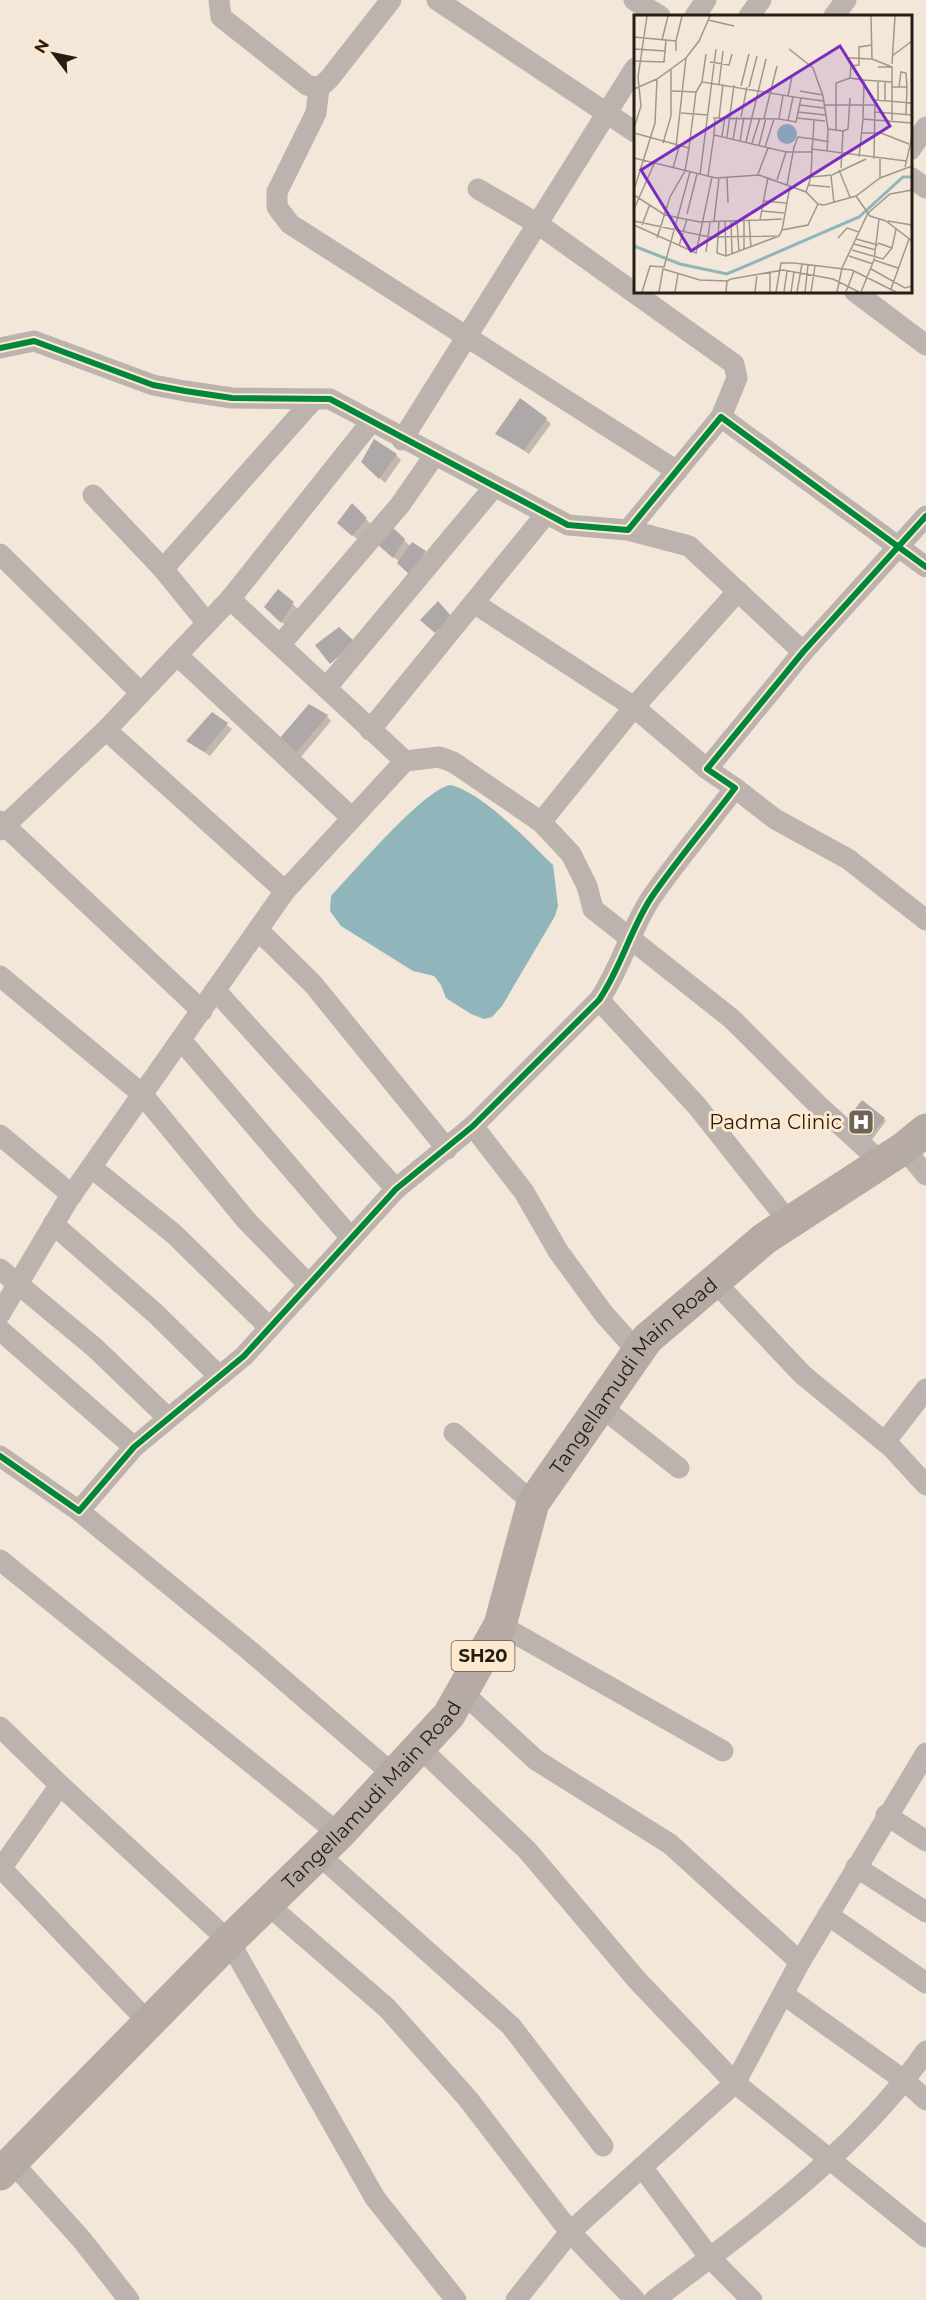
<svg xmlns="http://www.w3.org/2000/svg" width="926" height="2300" viewBox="0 0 926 2300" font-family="Montserrat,sans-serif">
  <rect width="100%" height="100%" fill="#f3e7d9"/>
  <path fill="#90b5ba" d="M450,785C482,792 528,841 553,865L558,906L555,916L502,1006L492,1017L484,1019L471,1014L446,998L441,985L434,976L413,971L341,926L330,911L331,896C354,872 422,791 450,785Z"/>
  <g fill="#0003">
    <polygon points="546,419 551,424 529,454 497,433"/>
    <polygon points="396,455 401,460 385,483 363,462"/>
    <polygon points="352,506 371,524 358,540 339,522"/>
    <polygon points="404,540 411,547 430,557 400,562 385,550"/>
    <polygon points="278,591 298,609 287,627 266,607"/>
    <polygon points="212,714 232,729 210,756 188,741"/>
    <polygon points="327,716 331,721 301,757 286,744"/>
    <polygon points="884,1119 886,1121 871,1141 849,1124"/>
  </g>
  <g fill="#aea9a8">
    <polygon points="520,398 547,418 524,450 495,434"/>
    <polygon points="374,439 397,454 379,479 361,462"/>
    <polygon points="352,503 367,518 352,536 337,523"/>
    <polygon points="392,527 405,539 393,558 378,545"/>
    <polygon points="412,542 426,551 410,575 397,563"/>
    <polygon points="278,589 294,602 281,623 264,607"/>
    <polygon points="438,601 452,617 435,633 420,620"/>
    <polygon points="339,627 355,642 330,664 315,645"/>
    <polygon points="309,704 328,715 295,754 279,739"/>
    <polygon points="212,712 228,723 204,752 186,741"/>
    <polygon points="862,1100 885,1118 868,1140 845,1122"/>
  </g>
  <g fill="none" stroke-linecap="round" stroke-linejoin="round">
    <g stroke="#bcb3ae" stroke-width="21">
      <polyline points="219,0 221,17 307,85 319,88 329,79 391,0"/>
      <polyline points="437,0 635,132"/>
      <polyline points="634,0 660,16"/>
      <polyline points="695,16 706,0"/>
      <polyline points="749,16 761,0"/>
      <polyline points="834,16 846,0"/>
      <polyline points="319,88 316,113 277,192 277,207 290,224 677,471"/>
      <polyline points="910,150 926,127"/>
      <polyline points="910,177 926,188"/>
      <polyline points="478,189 538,224 734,364 737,378 721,417"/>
      <polyline points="854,291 926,345"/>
      <polyline points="0,348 34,341 153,385 185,391 232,398 330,399 568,525 628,530 721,417 926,567"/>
      <polyline points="402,440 635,68"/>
      <polyline points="93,495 163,569 207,623"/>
      <polyline points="628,530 689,546 803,652"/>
      <polyline points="0,554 141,693"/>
      <polyline points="163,569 314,399"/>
      <polyline points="230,599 371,422"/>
      <polyline points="474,603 634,707 541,822 571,854 587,886 593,909 732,1019 818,1105 881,1162"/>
      <polyline points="280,645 400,505 434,456"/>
      <polyline points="177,655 352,818"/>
      <polyline points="326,688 494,487"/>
      <polyline points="370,730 546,514"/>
      <polyline points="405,761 439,757 453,762 541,822"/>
      <polyline points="707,769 634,707 738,591"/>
      <polyline points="735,788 775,819 848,859 926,920"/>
      <polyline points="0,821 202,1011"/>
      <polyline points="0,830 106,730 230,599 405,761 285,891"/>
      <polyline points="258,930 313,984 447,1149"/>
      <polyline points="0,976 142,1094 246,1220 308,1284"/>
      <polyline points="216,991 396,1189"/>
      <polyline points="599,1000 697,1106 789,1222"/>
      <polyline points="181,1040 351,1238"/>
      <polyline points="473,1126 524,1192 558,1251 604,1314 638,1352"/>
      <polyline points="0,1135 72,1195"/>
      <polyline points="904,1148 926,1175"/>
      <polyline points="91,1167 174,1234 269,1327"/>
      <polyline points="53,1224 156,1314 219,1376"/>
      <polyline points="0,1269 94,1347 168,1418"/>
      <polyline points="714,1281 803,1375 892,1448 926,1485"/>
      <polyline points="0,1314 68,1200 285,891 106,730"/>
      <polyline points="0,1330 134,1447"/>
      <polyline points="600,1406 679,1468"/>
      <polyline points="454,1433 533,1503"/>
      <polyline points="885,1442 926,1389"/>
      <path d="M0,1456L79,1511L134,1447L244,1356L396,1189L473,1126L599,1000C621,968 630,930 651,898C677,860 708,824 735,788L707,769L803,652L926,516"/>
      <polyline points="79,1511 250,1651 395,1776"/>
      <polyline points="0,1560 339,1834"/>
      <polyline points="500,1625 723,1751"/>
      <polyline points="462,1692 536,1760 670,1844 800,1962"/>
      <polyline points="0,1727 60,1785"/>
      <polyline points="419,1747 527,1850 637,1980 735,2083 926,2237"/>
      <polyline points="886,1815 926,1841"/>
      <polyline points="318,1854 511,2026 603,2146"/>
      <polyline points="856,1867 926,1912"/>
      <polyline points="2,1869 149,2023"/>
      <polyline points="0,1870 60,1785 229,1941 375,2198 456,2300"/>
      <polyline points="267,1904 387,2008 468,2099 570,2232 635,2300"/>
      <polyline points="828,1915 926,1983"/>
      <polyline points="783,1994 905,2081 926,2100"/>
      <polyline points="12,2162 82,2240 129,2300"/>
      <polyline points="642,2167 710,2258 752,2300"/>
      <polyline points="516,2300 570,2232 735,2083 800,1962 926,1753"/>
      <path d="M654,2300C751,2226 856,2152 926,2051"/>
    </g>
    <path stroke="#b6aba4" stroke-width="33" id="s1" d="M0,2174L229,1941L339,1834L449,1715L500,1625L533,1503L647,1339L764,1239L904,1148L926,1130"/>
    <defs>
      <g id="cycleway">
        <polyline points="0,348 34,341 153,385 185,391 232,398 330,399 568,525 628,530 721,417 926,567"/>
        <path d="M0,1456L79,1511L134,1447L244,1356L396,1189L473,1126L599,1000C621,968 630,930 651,898C677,860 708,824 735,788L707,769L803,652L926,516"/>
      </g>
    </defs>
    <use href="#cycleway" stroke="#fee8ce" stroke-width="10"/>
    <use href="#cycleway" stroke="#00873e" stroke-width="6"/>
  </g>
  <defs>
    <symbol id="hospital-square" viewBox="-11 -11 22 22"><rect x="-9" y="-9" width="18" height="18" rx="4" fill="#6e6459" stroke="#fee8ce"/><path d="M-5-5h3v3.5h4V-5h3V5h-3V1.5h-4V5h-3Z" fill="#fff"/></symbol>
  </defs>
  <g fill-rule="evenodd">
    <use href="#hospital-square" x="846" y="1107" width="30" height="30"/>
  </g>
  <g text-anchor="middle" stroke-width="6" stroke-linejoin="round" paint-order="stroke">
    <rect fill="#fee8ce" stroke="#675b4c" stroke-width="1.5" x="451.5" y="1641" width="63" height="30" rx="4.5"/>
    <g font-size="18" font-weight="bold" fill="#261e14">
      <text x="483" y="1662">SH20</text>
    </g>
    <g font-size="20" fill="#261e14" stroke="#fee8ce" text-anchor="end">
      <text x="842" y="1129">Padma Clinic</text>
    </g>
    <g font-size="20" fill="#261e14" stroke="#fee8ce">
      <text dy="7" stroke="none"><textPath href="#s1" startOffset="1035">Tangellamudi Main Road</textPath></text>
      <text dy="7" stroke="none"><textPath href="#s1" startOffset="531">Tangellamudi Main Road</textPath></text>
    </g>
  </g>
  <g transform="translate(634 15)">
    <rect width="278" height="278" fill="#f3e7d9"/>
    <path d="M143 119a10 10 0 1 1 20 0a10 10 0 1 1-20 0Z" fill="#90b5ba"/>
    <path fill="none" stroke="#90b5ba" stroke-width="3" d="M0,231L46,249L93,259L225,202L269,162H278"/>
    <path fill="none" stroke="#a1978a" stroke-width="1.5" d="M237,1L238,44L258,52M74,5L100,11M0,22L42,26V36M28,25L34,1M42,26L48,1M0,34L32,36M155,34L179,53L189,81L194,114L209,116L207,153M72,39L68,67L167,83L162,107L145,104M258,41L278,26M215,43L238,44M0,46L30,47L32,25M76,47L95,50L98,39M258,49L261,1M244,52H258V105M230,65L216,63L217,51L225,50V32L238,30M258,67L230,65L229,104L278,108M85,69L89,36M107,71L115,39M115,72L123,41M258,72H273L272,99M265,72L267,57L272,58L273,72M0,74L23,64L52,43L65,26L76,1M38,76L62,77L68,67M166,76L189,80M154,81L158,61M167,83L190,86M244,85V66M251,85V66M166,90L190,93M190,90H240M164,97L191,100M241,97L278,100M47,98L74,100M107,102L113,72M79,103L145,104L149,80M81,103L80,120L152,137H178V134L272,146M85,103L89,69M130,103L143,51M163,103L191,106M154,106L159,82M0,113L7,91L4,62L13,1M202,115V68L216,63M209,116L214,114L216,83M0,118L55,133L51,156L36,182L23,223M227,118H247L275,129M88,121L91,102M93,122L100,70M99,124L103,102M106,126L110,102M112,127L132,44M29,128L37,101V55M118,128L126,103M125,130L132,103M42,132L52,43M131,132L140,104M55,133L62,77M178,134L179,124L195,127M193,136L194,114M225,142L229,104M0,143L82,163L125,160L172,177L184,189L190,190L222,181L246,163L278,151M240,144L241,85L278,88M246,144V163M271,152L278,122M39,153L45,132M205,155L216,182M124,159L134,133M66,160L82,34M74,161L80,120M197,161L200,188M93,162L94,188M134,162L126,205L148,204M177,162L178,137M143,165L152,137M153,170L160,132L164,122L179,124L180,105M174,170L196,172M0,175L21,108L23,64M172,177L177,162L198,160L232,144M0,180L31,200L66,207L126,205M222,181L236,201L252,206L278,226M129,186L152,188M0,194L20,149M127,196L150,198M53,199L63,159M115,205L117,233M0,206L75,222L145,221L148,215L174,210L184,189M80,206L85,163M85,206L83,238L92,241M91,206L92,241L145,221M97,206L98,239M103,206L105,237M110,206V235M254,206L278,210M0,210L62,238L78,162M8,210L16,189M148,215L156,171M204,223L213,213L225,217M222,224L244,230M244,228L258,233L262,214M220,229L242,235M45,231L53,204M218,235L249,244L258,233M72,237L76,207M215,241L239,249M240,245L264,253M237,254L271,273L278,271M257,274L275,224M8,277L16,251L30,252L56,157M25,277L29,254L66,265L93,266M41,277L44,259M92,277L93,266L97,264L149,255L199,264L225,277M121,277L123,259M136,277V257M142,277L147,248H160L218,255L262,277M150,277L153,256M157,277L160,257M163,277L168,249M171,277L174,250M177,277L181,251M203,277L208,253L234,198L256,179L278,175M212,277L220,256M227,277L240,245L245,204"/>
    <path fill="#7b2cbf" fill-opacity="0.15" stroke="#7b2cbf" stroke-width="3" d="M206,31L256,111L57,236L7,155Z"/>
    <rect width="278" height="278" fill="none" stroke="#261e14" stroke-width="3"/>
  </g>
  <g transform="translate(54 54) rotate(302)" stroke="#fee8ce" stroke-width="4.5" paint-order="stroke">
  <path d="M0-4.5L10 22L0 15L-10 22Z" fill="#261e14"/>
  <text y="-9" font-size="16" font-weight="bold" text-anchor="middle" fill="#261e14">N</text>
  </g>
</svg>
